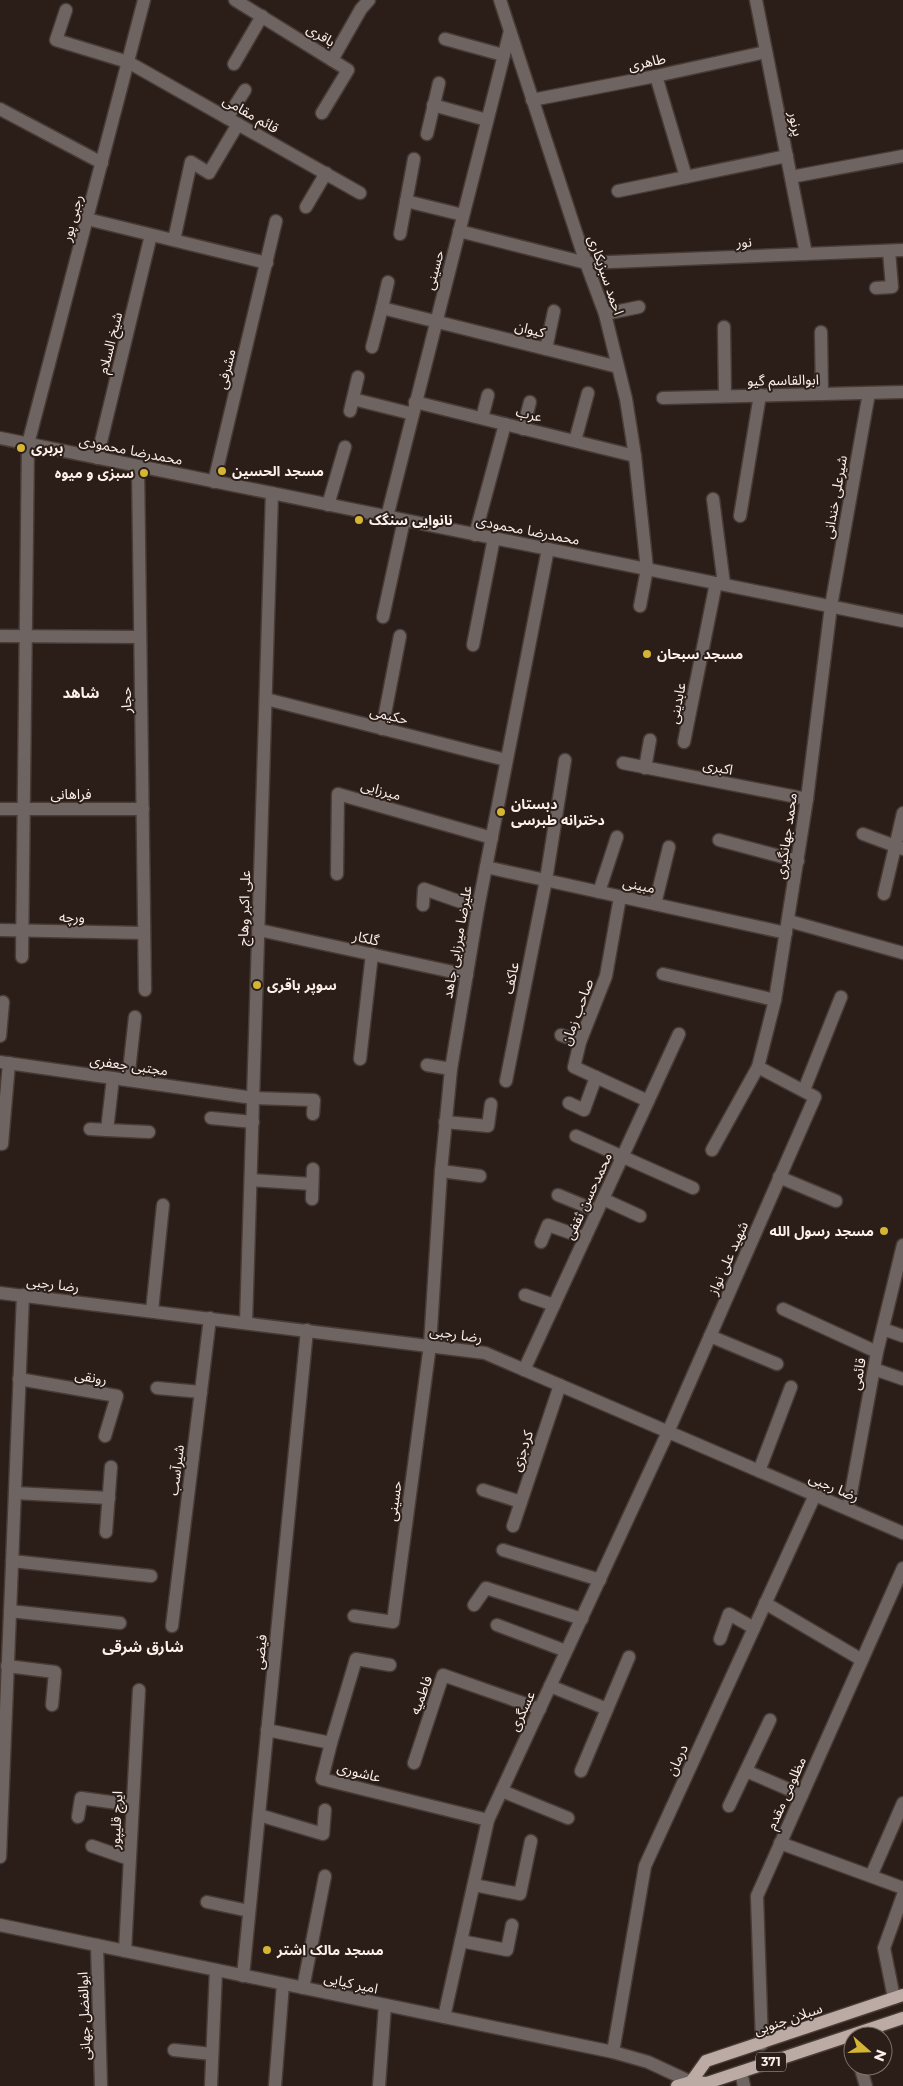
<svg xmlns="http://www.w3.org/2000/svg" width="903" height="2086" viewBox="0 0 903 2086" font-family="Montserrat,'Noto Sans Arabic',sans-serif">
  <rect width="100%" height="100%" fill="#2b1d17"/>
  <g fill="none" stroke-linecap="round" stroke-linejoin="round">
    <defs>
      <g id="street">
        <polyline points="235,0 348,70 322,113"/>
        <polyline points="500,0 586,263 605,314 626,399 635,456 647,569 640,606"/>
        <polyline points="756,0 806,254"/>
        <polyline points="66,10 56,40 128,62 360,193"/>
        <polyline points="445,39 503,55"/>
        <polyline points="332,60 361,9 369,0"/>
        <polyline points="234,64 262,16"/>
        <polyline points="656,76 686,177"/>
        <polyline points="532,100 656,76 766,52"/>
        <polyline points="433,105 487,120"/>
        <polyline points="0,109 102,163"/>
        <polyline points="227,118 245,90"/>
        <polyline points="427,134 439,83"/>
        <polyline points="791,177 903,156"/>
        <polyline points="618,191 787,156"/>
        <polyline points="406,201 463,215"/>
        <polyline points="306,207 326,173"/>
        <polyline points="87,219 267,263"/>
        <polyline points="459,231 586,263 903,250"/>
        <polyline points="400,234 414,159"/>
        <polyline points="174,240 191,162 209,173 238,124"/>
        <polyline points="388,282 382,308 618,367"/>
        <polyline points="876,288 892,287 889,251"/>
        <polyline points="605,314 639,307"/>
        <polyline points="724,327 725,396"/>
        <polyline points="821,332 822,394"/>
        <polyline points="372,347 382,308"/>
        <polyline points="546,349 554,311"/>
        <polyline points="663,398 903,392"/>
        <polyline points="353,399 413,414"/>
        <polyline points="415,402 635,456"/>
        <polyline points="350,411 358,377"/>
        <polyline points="482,418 488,395"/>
        <polyline points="523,429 530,402"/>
        <polyline points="0,438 903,621"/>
        <polyline points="575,441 588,393"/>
        <polyline points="97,458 151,235"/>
        <polyline points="138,466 145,990"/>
        <polyline points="214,482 276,221"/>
        <polyline points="713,499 724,584"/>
        <polyline points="328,505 345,447"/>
        <polyline points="740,516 760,395"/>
        <polyline points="387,517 510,31"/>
        <polyline points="475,535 505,424"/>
        <polyline points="383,617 404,520"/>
        <polyline points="0,636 140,637"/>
        <polyline points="473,645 494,538"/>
        <polyline points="266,699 506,760"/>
        <polyline points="382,729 400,636"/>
        <polyline points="684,742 716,583"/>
        <polyline points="623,763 807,799"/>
        <polyline points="645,768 650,740"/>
        <polyline points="0,809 143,809"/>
        <polyline points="863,834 903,849"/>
        <polyline points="719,840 798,861"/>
        <polyline points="486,867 786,933"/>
        <polyline points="337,874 338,794 492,838"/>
        <polyline points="599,892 617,837"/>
        <polyline points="884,894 903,813"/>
        <polyline points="620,897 606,976 580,1042 574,1067 648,1101"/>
        <polyline points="655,904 669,847"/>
        <polyline points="423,905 424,889 478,908"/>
        <polyline points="789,921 903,953"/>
        <polyline points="0,930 144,933"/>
        <polyline points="259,930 467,975"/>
        <polyline points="22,957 28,444 144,0"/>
        <polyline points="663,974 775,1000"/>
        <polyline points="561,1035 580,1042"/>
        <polyline points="0,1036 3,1002"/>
        <polyline points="360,1059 372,954"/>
        <polyline points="0,1062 253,1098 314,1100 313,1114"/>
        <polyline points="427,1065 451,1069"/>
        <polyline points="113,1078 107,1130 149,1132"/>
        <polyline points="128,1080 135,1017"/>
        <polyline points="506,1081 546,880 565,760"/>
        <polyline points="804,1090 841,997"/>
        <polyline points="569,1103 584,1110 596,1077"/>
        <polyline points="211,1118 253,1122"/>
        <polyline points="445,1122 488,1126 491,1104"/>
        <polyline points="90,1129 107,1130"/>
        <polyline points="576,1136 693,1188"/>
        <polyline points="2,1144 9,1063"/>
        <polyline points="712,1150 758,1067 775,1000 807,799 831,606 869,393"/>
        <polyline points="441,1171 480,1176"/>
        <polyline points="779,1177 836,1201"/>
        <polyline points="251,1180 312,1184"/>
        <polyline points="558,1195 597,1211"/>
        <polyline points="312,1199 313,1169"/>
        <polyline points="603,1199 640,1216"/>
        <polyline points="541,1242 548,1225 585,1238"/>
        <polyline points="0,1293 485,1353 903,1533"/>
        <polyline points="525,1295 554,1305"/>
        <polyline points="783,1309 877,1352"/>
        <polyline points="152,1311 163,1205"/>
        <polyline points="246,1323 272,493"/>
        <polyline points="883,1329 903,1336"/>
        <polyline points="710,1336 777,1364"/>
        <polyline points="874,1369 903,1379"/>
        <polyline points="524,1370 679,1034"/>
        <polyline points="19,1379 117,1396 105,1436"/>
        <polyline points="157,1388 201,1392"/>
        <polyline points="759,1471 791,1387"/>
        <polyline points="483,1490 521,1502"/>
        <polyline points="15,1493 109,1498"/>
        <polyline points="848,1509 877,1352 903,1245"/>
        <polyline points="513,1526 560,1385"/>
        <polyline points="106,1532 111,1467"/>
        <polyline points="503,1550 600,1580"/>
        <polyline points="12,1561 151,1576"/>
        <polyline points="765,1603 862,1660"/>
        <polyline points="474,1605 486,1588 582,1619"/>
        <polyline points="10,1611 120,1623"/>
        <polyline points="354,1616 393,1622 430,1345 441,1171 451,1069 478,908 548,549"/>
        <polyline points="497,1625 566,1651"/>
        <polyline points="172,1626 210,1318"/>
        <polyline points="720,1639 729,1614 754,1628"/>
        <polyline points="7,1666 55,1672 52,1705"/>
        <polyline points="550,1686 607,1709"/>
        <polyline points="267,1730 331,1743 322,1779 488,1820"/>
        <polyline points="331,1743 356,1659 390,1665"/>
        <polyline points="414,1763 443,1675 540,1709"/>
        <polyline points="581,1771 629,1657"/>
        <polyline points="746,1771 802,1795"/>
        <polyline points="502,1791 568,1818"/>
        <polyline points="729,1806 770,1720"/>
        <polyline points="259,1815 323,1834 325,1810"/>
        <polyline points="78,1817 81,1798 132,1805"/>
        <polyline points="780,1843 903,1888"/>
        <polyline points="92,1846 129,1859"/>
        <polyline points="0,1857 23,1295"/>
        <polyline points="871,1876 903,1803"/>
        <polyline points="474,1885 520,1894 531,1841"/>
        <polyline points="207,1902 249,1911"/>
        <polyline points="0,1925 613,2052 648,2062 691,2082"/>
        <polyline points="461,1941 507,1950 512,1925"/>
        <polyline points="97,1945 101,2086"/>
        <polyline points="125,1951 139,1690"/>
        <polyline points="243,1976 307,1330"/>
        <polyline points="303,1988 325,1876"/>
        <polyline points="894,1998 884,1948 903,1895"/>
        <polyline points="444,2017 488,1820 668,1432 815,1097 758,1067"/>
        <polyline points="762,2044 757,1896 903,1568"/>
        <polyline points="174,2050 212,2054"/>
        <polyline points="613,2052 645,1866 815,1495"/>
        <polyline points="860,2066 866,2086"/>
        <polyline points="741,2072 744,2086"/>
        <polyline points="211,2086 216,1970"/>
        <polyline points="275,2086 283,1984"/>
        <polyline points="379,2086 385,2005"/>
      </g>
      <g id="primary">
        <polyline points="691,2082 706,2061 903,1995"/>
        <polyline points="677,2086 691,2082 707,2083 903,2018"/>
      </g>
    </defs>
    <use href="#street" stroke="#483b35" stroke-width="15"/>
    <use href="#primary" stroke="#483b35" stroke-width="15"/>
    <use href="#street" stroke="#6e6563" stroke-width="12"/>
    <use href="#primary" stroke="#bcaba5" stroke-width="12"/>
  </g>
  <g fill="#d5b534" stroke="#2b1d17" stroke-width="2">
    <circle cx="21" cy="448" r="5"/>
    <circle cx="222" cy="471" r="5"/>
    <circle cx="144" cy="473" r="5"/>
    <circle cx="359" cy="520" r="5"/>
    <circle cx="647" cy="654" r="5"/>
    <circle cx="501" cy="812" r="5"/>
    <circle cx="257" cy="985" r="5"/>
    <circle cx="884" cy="1231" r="5"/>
    <circle cx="267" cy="1950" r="5"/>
  </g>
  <g text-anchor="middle" stroke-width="4" stroke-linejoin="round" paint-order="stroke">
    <rect fill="#2b1d17" stroke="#bdb1ac" stroke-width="1" x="756" y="2052.5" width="30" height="19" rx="4"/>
    <g font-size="12" font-weight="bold" fill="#fbf0ec">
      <text x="771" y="2066">371</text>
    </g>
    <g font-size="14" fill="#fbf0ec" stroke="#2b1d17">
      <text transform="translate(321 35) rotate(32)" y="5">باقری</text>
      <text transform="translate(647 62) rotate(-12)" y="5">طاهری</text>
      <text transform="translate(251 114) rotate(30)" y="5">قائم مقامی</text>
      <text transform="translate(796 124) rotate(79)" y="5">پرنور</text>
      <text transform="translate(72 218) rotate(-75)" y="5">رجبی پور</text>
      <text transform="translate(744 242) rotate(-2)" y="5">نور</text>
      <text transform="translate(434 270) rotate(-75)" y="5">حسینی</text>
      <text transform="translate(606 275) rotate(71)" y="5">احمد سبزیکاری</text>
      <text transform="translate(530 329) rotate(14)" y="5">کیوان</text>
      <text transform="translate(110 343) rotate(-76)" y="5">شیخ السلام</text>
      <text transform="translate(226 369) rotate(-76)" y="5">مشرفی</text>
      <text transform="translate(783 380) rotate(-1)" y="5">ابوالقاسم گیو</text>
      <text transform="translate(529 414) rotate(14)" y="5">عرب</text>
      <text transform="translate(131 450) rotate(11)" y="5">محمدرضا محمودی</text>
      <text transform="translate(835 497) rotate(-80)" y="5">شیرعلی خندانی</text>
      <text transform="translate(528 530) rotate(11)" y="5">محمدرضا محمودی</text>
      <text transform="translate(126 700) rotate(-91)" y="5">حجار</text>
      <text transform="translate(677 703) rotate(-79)" y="5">عابدینی</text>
      <text transform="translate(389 715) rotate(14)" y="5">حکیمی</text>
      <text transform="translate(718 767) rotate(11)" y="5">اکبری</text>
      <text transform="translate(381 790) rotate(16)" y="5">میرزایی</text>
      <text x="71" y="799">فراهانی</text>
      <text transform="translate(786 836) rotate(-82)" y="5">محمد جهانگیری</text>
      <text transform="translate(639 885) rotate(12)" y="5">مبینی</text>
      <text transform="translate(244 908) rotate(-88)" y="5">علی اکبر وهاج</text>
      <text transform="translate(72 917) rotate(1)" y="5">ورچه</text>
      <text transform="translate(366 938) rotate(12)" y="5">گلکار</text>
      <text transform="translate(457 942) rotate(-80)" y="5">علیرضا میرزایی جاهد</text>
      <text transform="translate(511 978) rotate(-79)" y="5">عاکف</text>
      <text transform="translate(577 1012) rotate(-70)" y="5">صاحب زمان</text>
      <text transform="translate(129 1065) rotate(8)" y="5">مجتبی جعفری</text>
      <text transform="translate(588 1196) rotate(-65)" y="5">محمدحسن ثقفی</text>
      <text transform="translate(728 1258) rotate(-66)" y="5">شهید علی نواز</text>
      <text transform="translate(53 1284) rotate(7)" y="5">رضا رجبی</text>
      <text transform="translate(456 1334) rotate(8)" y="5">رضا رجبی</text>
      <text transform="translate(858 1374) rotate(-80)" y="5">قائمی</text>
      <text transform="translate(91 1377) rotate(10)" y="5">رونقی</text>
      <text transform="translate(522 1451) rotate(-72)" y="5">کردجزی</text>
      <text transform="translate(176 1470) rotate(-83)" y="5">شیرآسب</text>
      <text transform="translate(834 1487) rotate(23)" y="5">رضا رجبی</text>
      <text transform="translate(394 1501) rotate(-82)" y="5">حسینی</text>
      <text transform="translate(260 1652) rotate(-84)" y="5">فیضی</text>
      <text transform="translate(421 1695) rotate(-70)" y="5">فاطمیه</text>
      <text transform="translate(522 1711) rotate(-65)" y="5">عسگری</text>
      <text transform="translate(677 1760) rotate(-65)" y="5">درمان</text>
      <text transform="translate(359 1772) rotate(14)" y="5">عاشوری</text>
      <text transform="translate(786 1793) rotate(-66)" y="5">مظلومی مقدم</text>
      <text transform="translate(116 1820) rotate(-87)" y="5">ایرج قلیپور</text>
      <text transform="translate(351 1983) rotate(12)" y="5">امیر کیایی</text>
      <text transform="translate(84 2016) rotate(-92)" y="5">ابوالفضل جهانی</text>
      <text transform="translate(788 2019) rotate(-19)" y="5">سبلان جنوبی</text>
    </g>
    <g font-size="14" font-weight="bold" fill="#fbf0ec" stroke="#2b1d17" text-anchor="start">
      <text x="31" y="453">بربری</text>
      <text x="232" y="476">مسجد الحسین</text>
      <text x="134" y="478" text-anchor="end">سبزی و میوه</text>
      <text x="369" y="525">نانوایی سنگک</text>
      <text x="657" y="659">مسجد سبحان</text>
      <text x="511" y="809">دبستان<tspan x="511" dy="16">دخترانه طبرسی</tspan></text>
      <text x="267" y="990">سوپر باقری</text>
      <text x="874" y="1236" text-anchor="end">مسجد رسول الله</text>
      <text x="277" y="1955">مسجد مالک اشتر</text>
    </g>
    <g font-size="15" font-weight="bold" fill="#fbf0ec" stroke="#2b1d17">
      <text x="81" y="698">شاهد</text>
      <text x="143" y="1652">شارق شرقی</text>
    </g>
  </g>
  <g transform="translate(868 2051) rotate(110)"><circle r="24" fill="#2b1d17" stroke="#7e716c"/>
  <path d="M0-4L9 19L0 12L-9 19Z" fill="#d5b534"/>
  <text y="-8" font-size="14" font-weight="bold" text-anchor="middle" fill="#fbf0ec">N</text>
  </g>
</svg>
